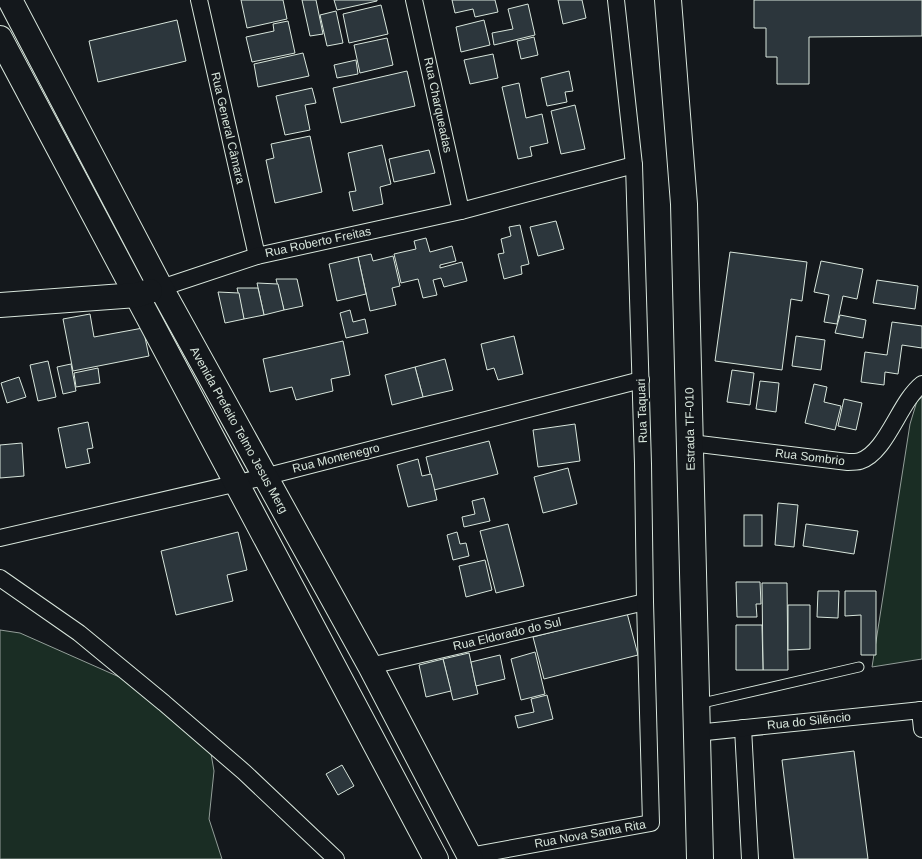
<svg xmlns="http://www.w3.org/2000/svg" width="922" height="859" viewBox="0 0 922 859" font-family="Arial,sans-serif">
  <rect width="100%" height="100%" fill="#14181c"/>
  <g fill="#1a2d24" stroke="#939e99">
    <polygon points="922,397 922,659 872,667 910,424 917,401"/>
    <polygon points="0,630 20,633 169,699 209,742 214,771 209,819 222,859 0,859"/>
  </g>
  <g fill="#2c363c" stroke="#d8e6dc">
    <polygon points="241,0 283,0 287,19 247,28"/>
    <polygon points="302,0 316,0 323,34 310,36"/>
    <polygon points="334,0 377,0 377,1 337,10"/>
    <polygon points="452,0 495,0 498,12 475,17 473,9 455,13"/>
    <polygon points="558,0 582,0 586,18 563,24"/>
    <polygon points="754,0 922,0 922,36 809,37 809,84 777,84 777,57 766,57 766,28 754,28"/>
    <polygon points="528,4 535,35 494,45 492,33 513,29 508,9"/>
    <polygon points="381,5 388,34 349,43 343,14"/>
    <polygon points="336,11 343,43 327,46 320,15"/>
    <polygon points="177,20 186,61 98,82 89,41"/>
    <polygon points="484,20 490,45 461,52 456,27"/>
    <polygon points="288,21 295,53 252,62 246,37 274,31 273,24"/>
    <polygon points="534,37 538,55 521,59 517,41"/>
    <polygon points="387,38 393,65 360,73 354,45"/>
    <polygon points="303,53 309,76 258,87 254,64"/>
    <polygon points="493,54 498,78 470,84 464,60"/>
    <polygon points="356,60 358,74 337,78 334,65"/>
    <polygon points="407,71 415,106 341,123 333,88"/>
    <polygon points="569,71 573,91 565,92 567,102 547,106 541,78"/>
    <polygon points="519,83 526,118 542,114 548,143 530,147 532,156 518,159 502,87"/>
    <polygon points="312,88 316,103 305,105 310,130 285,135 276,96"/>
    <polygon points="575,105 585,149 561,154 551,111"/>
    <polygon points="310,136 322,192 275,203 266,160 274,158 271,144"/>
    <polygon points="382,145 391,184 380,187 383,204 353,211 349,192 356,191 348,153"/>
    <polygon points="429,150 435,173 394,182 389,159"/>
    <polygon points="556,221 564,249 538,256 530,227"/>
    <polygon points="520,225 529,264 521,266 522,274 504,279 498,254 504,253 501,239 511,236 509,227"/>
    <polygon points="426,238 430,252 452,246 456,261 440,265 440,268 462,262 467,281 444,287 441,278 433,280 437,295 423,298 418,279 401,283 394,254 416,249 414,241"/>
    <polygon points="730,252 807,262 802,301 791,299 782,370 715,361"/>
    <polygon points="371,254 373,261 393,256 400,286 392,288 396,305 370,311 358,257"/>
    <polygon points="358,257 366,294 337,301 329,264"/>
    <polygon points="821,261 863,269 857,299 843,296 837,324 824,322 829,295 814,292"/>
    <polygon points="276,279 297,279 303,306 284,310"/>
    <polygon points="877,280 918,286 915,309 873,303"/>
    <polygon points="257,283 278,284 284,310 264,315"/>
    <polygon points="237,288 258,288 264,315 244,319"/>
    <polygon points="218,292 239,293 244,319 225,323"/>
    <polygon points="350,310 353,322 365,319 368,333 346,338 340,313"/>
    <polygon points="90,314 94,337 143,328 149,356 73,371 63,319"/>
    <polygon points="840,315 866,320 863,338 835,333"/>
    <polygon points="892,322 922,326 922,348 902,345 898,374 885,372 884,385 861,382 865,352 887,355"/>
    <polygon points="514,336 523,374 498,380 494,368 487,370 481,344"/>
    <polygon points="796,336 825,340 821,370 792,366"/>
    <polygon points="343,341 350,375 331,379 333,391 296,400 292,387 270,392 263,359"/>
    <polygon points="445,359 453,390 423,397 415,367"/>
    <polygon points="48,361 56,397 38,401 30,365"/>
    <polygon points="71,364 76,391 63,394 57,367"/>
    <polygon points="415,367 423,397 392,405 385,375"/>
    <polygon points="98,368 100,383 76,387 74,373"/>
    <polygon points="732,370 754,373 750,405 727,402"/>
    <polygon points="19,377 26,397 7,403 1,383"/>
    <polygon points="760,381 779,383 776,412 756,409"/>
    <polygon points="814,384 827,387 824,402 841,406 835,430 805,423"/>
    <polygon points="844,399 862,403 856,430 838,426"/>
    <polygon points="88,422 93,448 87,449 90,463 66,468 58,428"/>
    <polygon points="575,424 580,461 538,467 533,430"/>
    <polygon points="489,441 498,474 434,490 426,457"/>
    <polygon points="22,443 24,476 0,478 0,445"/>
    <polygon points="418,459 422,476 431,474 437,500 408,507 397,465"/>
    <polygon points="568,468 577,504 543,513 534,477"/>
    <polygon points="484,498 490,521 464,527 462,517 475,514 472,501"/>
    <polygon points="778,503 798,505 794,547 775,545"/>
    <rect x="744" y="515" width="18" height="31"/>
    <polygon points="508,524 524,586 496,593 480,531"/>
    <polygon points="806,524 858,531 854,554 803,546"/>
    <polygon points="238,532 247,570 227,575 233,601 176,615 161,551"/>
    <polygon points="457,532 460,544 466,543 469,556 453,560 447,535"/>
    <polygon points="485,560 492,590 466,597 459,566"/>
    <polygon points="736,582 760,582 761,604 756,604 757,617 737,617"/>
    <polygon points="762,583 787,583 788,670 763,670"/>
    <polygon points="818,591 839,591 838,618 817,617"/>
    <polygon points="845,591 876,591 876,655 861,655 861,615 845,616"/>
    <polygon points="788,605 810,605 810,649 788,650"/>
    <polygon points="627,613 638,655 544,679 533,637"/>
    <polygon points="736,625 762,625 763,670 736,670"/>
    <polygon points="535,652 545,694 521,700 511,659"/>
    <polygon points="469,653 478,694 453,700 443,659"/>
    <polygon points="500,655 505,679 476,686 471,662"/>
    <polygon points="443,659 451,691 426,697 419,665"/>
    <polygon points="547,695 553,719 518,728 515,716 534,712 531,699"/>
    <polygon points="854,751 868,859 794,859 782,760"/>
    <polygon points="342,765 354,786 338,795 326,774"/>
  </g>
  <g fill="none" stroke-linecap="round" stroke-linejoin="round">
    <defs>
      <polyline id="lane" points="698,704 859,667"/>
      <g id="street">
        <polyline points="199,0 257,256"/>
        <polyline points="414,0 461,211"/>
        <polyline points="161,288 257,256 461,211 634,165"/>
        <path d="M691,443L848,462C852,462 857,462 860,461C887,452 899,402 922,384"/>
        <polyline points="0,538 264,477 641,380"/>
        <polyline points="0,578 79,633 164,703 244,772 336,859"/>
        <polyline points="370,666 645,602"/>
        <polyline points="920,710 922,729"/>
        <polyline points="743,728 750,859"/>
        <polyline points="696,733 922,710"/>
        <polyline points="469,856 651,823 645,602 643,464 634,165 616,0"/>
      </g>
      <g id="secondary">
        <polyline points="10,0 161,288 370,666 471,859"/>
        <polyline points="0,38 436,859"/>
        <polyline points="0,305 137,295 150,291"/>
      </g>
      <polyline id="primary" points="668,0 684,204 700,859"/>
    </defs>
    <use href="#lane" stroke="#d8e6dc" stroke-width="11"/>
    <use href="#street" stroke="#d8e6dc" stroke-width="18"/>
    <use href="#secondary" stroke="#d8e6dc" stroke-width="26"/>
    <use href="#primary" stroke="#d8e6dc" stroke-width="28"/>
    <use href="#lane" stroke="#14181c" stroke-width="9"/>
    <use href="#street" stroke="#14181c" stroke-width="16"/>
    <use href="#secondary" stroke="#14181c" stroke-width="24"/>
    <use href="#primary" stroke="#14181c" stroke-width="26"/>
  </g>
  <g text-anchor="middle" stroke-width="4" stroke-linejoin="round" paint-order="stroke">
    <g font-size="12" fill="#d8e6dc" stroke="#14181c">
      <text transform="translate(438 105) rotate(78)" y="4">Rua Charqueadas</text>
      <text transform="translate(228 128) rotate(77)" y="4">Rua General Câmara</text>
      <text transform="translate(318 242) rotate(-12)" y="4">Rua Roberto Freitas</text>
      <text transform="translate(642 411) rotate(-92)" y="4">Rua Taquari</text>
      <text transform="translate(690 429) rotate(-91)" y="4">Estrada TF-010</text>
      <text transform="translate(239 430) rotate(61)" y="4">Avenida Prefeito Telmo Jesus Merg</text>
      <text transform="translate(810 457) rotate(7)" y="4">Rua Sombrio</text>
      <text transform="translate(336 458) rotate(-14)" y="4">Rua Montenegro</text>
      <text transform="translate(507 634) rotate(-13)" y="4">Rua Eldorado do Sul</text>
      <text transform="translate(809 721) rotate(-6)" y="4">Rua do Silêncio</text>
      <text transform="translate(590 834) rotate(-10)" y="4">Rua Nova Santa Rita</text>
    </g>
  </g>
</svg>
